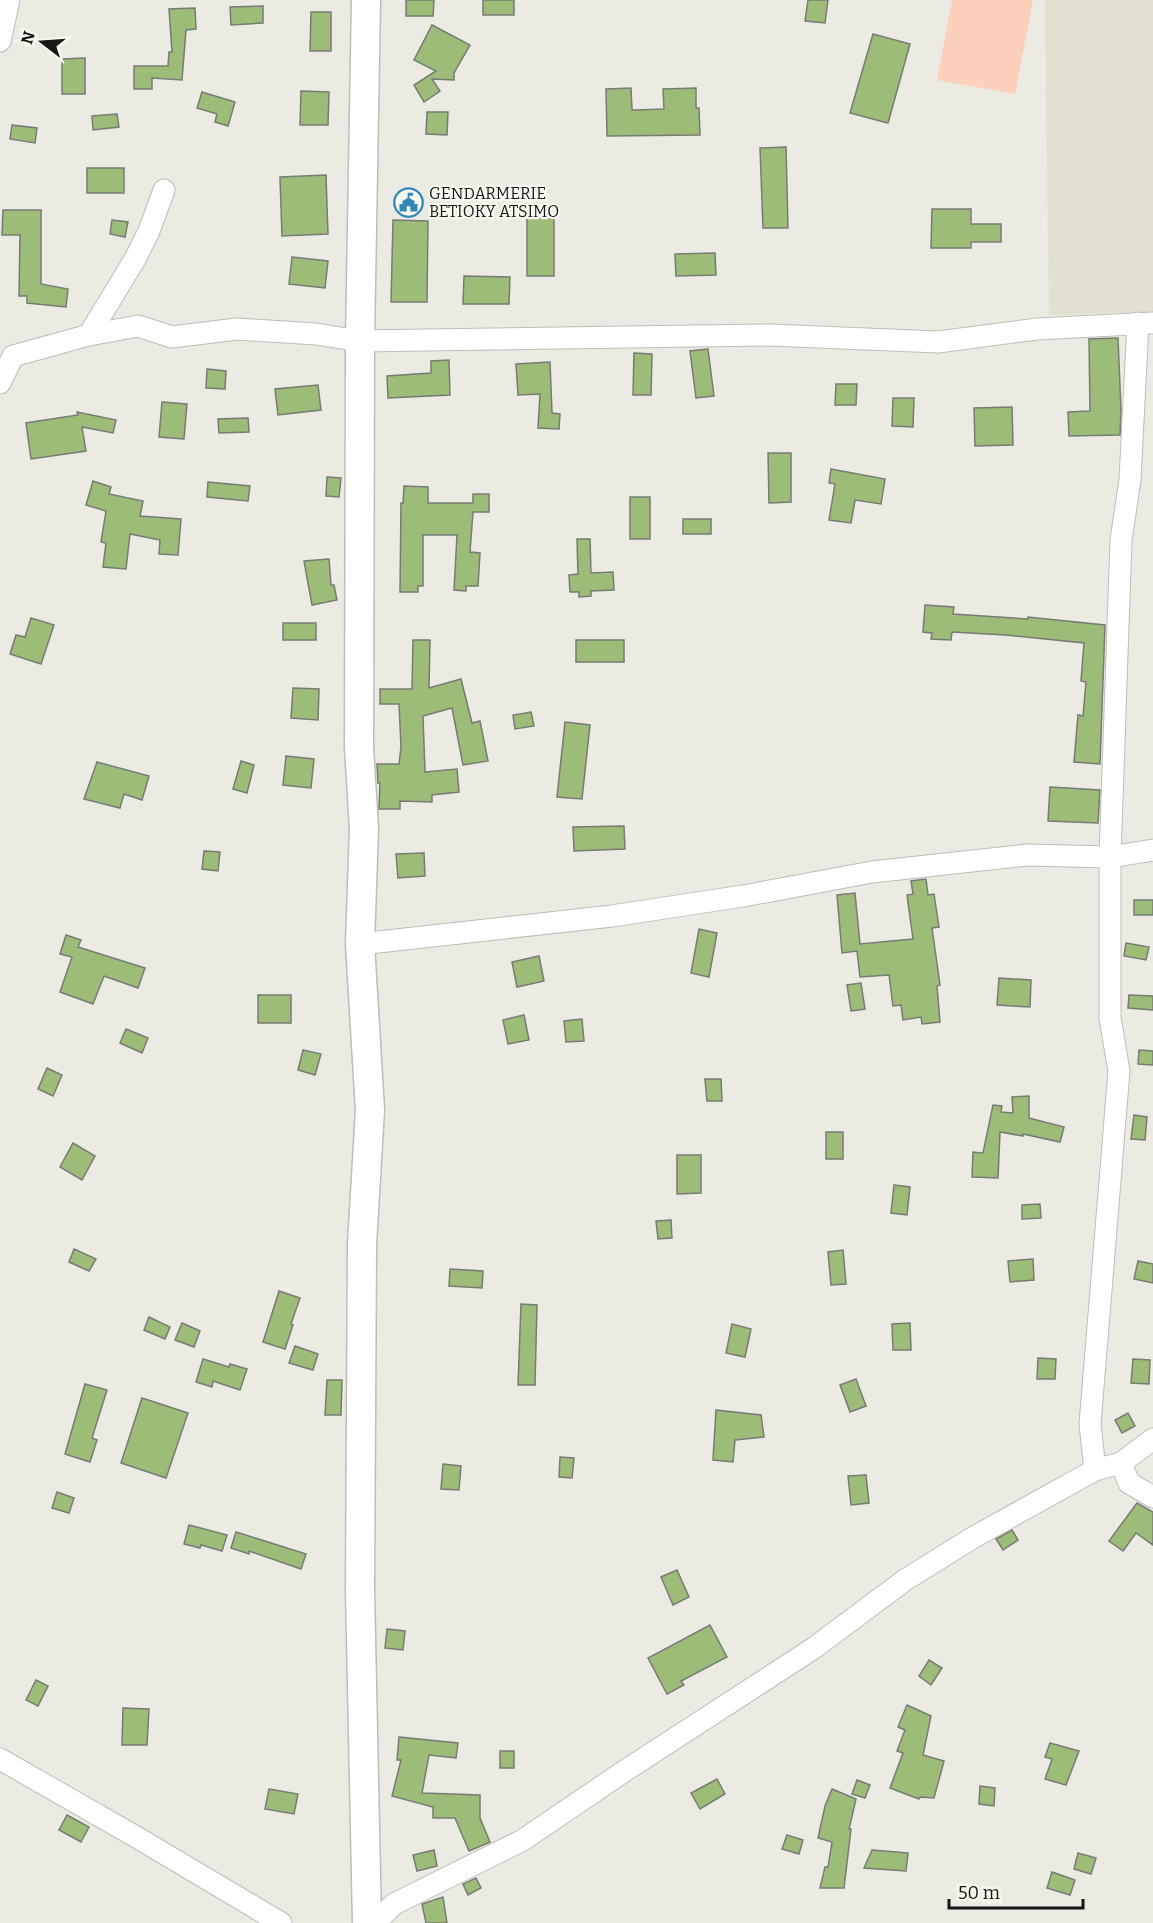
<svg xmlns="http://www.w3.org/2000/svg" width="1153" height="1923" viewBox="0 0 1153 1923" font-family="Bitter,serif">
  <rect width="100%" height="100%" fill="#ebeae3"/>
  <polygon fill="#e1e0d1" points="1045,0 1153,0 1153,312 1049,315"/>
  <polygon fill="#fcd0bb" points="952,0 1033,0 1015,94 937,80"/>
  <g fill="#9dbc77" stroke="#787b75" stroke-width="1.5">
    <polygon points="406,0 434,0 433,16 406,16"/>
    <rect x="483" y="0" width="31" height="15"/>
    <polygon points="808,0 828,0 825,23 805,21"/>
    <polygon points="263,6 263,23 231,25 230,7"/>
    <polygon points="195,8 196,29 186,30 182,80 152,78 152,89 134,89 134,66 168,66 169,52 172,52 169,9"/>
    <polygon points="311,12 331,12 331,51 310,51"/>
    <polygon points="432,25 470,45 454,73 454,80 432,79 440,91 424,102 414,85 436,71 414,60"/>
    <polygon points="873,34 910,44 888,123 850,113"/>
    <polygon points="85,58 85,94 62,94 62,59"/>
    <polygon points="631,88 632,110 636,110 664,109 663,89 696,88 696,108 699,108 700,135 607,136 606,89"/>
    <polygon points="301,91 329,92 328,125 300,125"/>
    <polygon points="202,92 235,102 228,126 215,122 217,114 197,108"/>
    <polygon points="427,112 448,112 447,135 426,134"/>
    <polygon points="117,114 119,127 93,130 92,116"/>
    <polygon points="12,125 37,128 35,143 10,139"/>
    <polygon points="786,147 788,228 763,228 760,148"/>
    <rect x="87" y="168" width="37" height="25"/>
    <polygon points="326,175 328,234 282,236 280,177"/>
    <polygon points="932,209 971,209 971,224 1001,224 1001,242 971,242 971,248 931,248"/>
    <polygon points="3,210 41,210 41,284 68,289 66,307 27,303 27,296 19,296 20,235 2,235"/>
    <rect x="527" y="218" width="27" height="58"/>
    <polygon points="112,220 128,222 125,237 110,234"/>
    <polygon points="393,220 428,221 427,302 391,302"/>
    <polygon points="715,253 716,275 676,276 675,254"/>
    <polygon points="292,257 328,261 325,288 289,284"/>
    <polygon points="464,276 510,277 509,304 463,304"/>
    <polygon points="1118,338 1121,410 1120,435 1069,436 1068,412 1090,411 1089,339"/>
    <polygon points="708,349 714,396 696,398 690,351"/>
    <polygon points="634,353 652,354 651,395 633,395"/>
    <polygon points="449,360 450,395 388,398 387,376 431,373 431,361"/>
    <polygon points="550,362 552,413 560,414 559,429 538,428 540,394 518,395 516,364"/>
    <polygon points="207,369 226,371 225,389 206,388"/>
    <polygon points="836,384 857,384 856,405 835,405"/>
    <polygon points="318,385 321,410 278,415 275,389"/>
    <polygon points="893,398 914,398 913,427 892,426"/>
    <polygon points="162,402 187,404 184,439 159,437"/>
    <polygon points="1012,407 1013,445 975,446 974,408"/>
    <polygon points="77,412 116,420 113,433 82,427 86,451 31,459 26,423 78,415"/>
    <polygon points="248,418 249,432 219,433 218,419"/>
    <polygon points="768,453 791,453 791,502 769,503"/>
    <polygon points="831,469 885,479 881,504 855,500 851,523 829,520 835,484 829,483"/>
    <polygon points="327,477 341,478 339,497 326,496"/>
    <polygon points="93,481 111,487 109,494 143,501 140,516 181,519 178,555 159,554 160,540 130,534 126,569 103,567 106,543 101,542 106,511 86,505"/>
    <polygon points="208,482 250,486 248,501 207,497"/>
    <polygon points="404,486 428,487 428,503 473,503 473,494 489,494 489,512 473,512 470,552 480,553 478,586 466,586 466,591 454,590 457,535 423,535 423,586 418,586 418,592 400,592 401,503 403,503"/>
    <rect x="630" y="497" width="20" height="42"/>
    <rect x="683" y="519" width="28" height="15"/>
    <polygon points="577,539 590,539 591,573 613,572 614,590 591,591 591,596 579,597 579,592 570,592 569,575 578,574"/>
    <polygon points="329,559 331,585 334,585 337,600 312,605 304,561"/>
    <polygon points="925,605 954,607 953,614 1028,619 1028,617 1105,625 1100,764 1074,762 1078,715 1083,716 1086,682 1081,681 1084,643 1005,635 952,632 951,640 931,639 932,633 923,632"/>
    <polygon points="31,618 54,625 41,664 10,654 16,635 25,637"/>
    <rect x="283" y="623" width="33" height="17"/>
    <polygon points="413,640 430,640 429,688 461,679 472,723 480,721 488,761 463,765 452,708 423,716 425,772 457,769 459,792 432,795 432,802 400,801 400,809 379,809 380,783 378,783 377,764 399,764 401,747 399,704 380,704 380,689 412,689"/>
    <rect x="576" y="640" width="48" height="22"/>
    <polygon points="293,688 319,689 318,720 291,718"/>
    <polygon points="531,712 534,726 515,729 513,715"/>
    <polygon points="565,722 590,725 582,799 557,797"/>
    <polygon points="286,756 314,759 311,788 283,785"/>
    <polygon points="241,761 254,765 247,793 233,789"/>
    <polygon points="97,762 149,776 142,800 124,794 120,808 84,799"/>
    <polygon points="1050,787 1100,790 1098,823 1048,821"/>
    <polygon points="624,826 625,849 574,851 573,827"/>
    <polygon points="204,851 220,852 218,871 202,869"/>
    <polygon points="424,853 425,876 398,878 396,854"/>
    <polygon points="926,879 928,895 934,894 939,927 932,928 940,985 937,986 940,1022 922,1024 921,1017 903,1020 901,1005 893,1006 889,975 860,977 857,951 842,953 837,895 855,893 860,944 913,939 907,895 913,894 911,881"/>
    <rect x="1134" y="900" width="19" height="15"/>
    <polygon points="699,929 717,933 709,977 691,973"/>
    <polygon points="66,935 81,940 78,947 145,968 138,988 104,976 93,1004 60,992 72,957 60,954"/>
    <polygon points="1126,943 1149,947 1146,960 1124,956"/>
    <polygon points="539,956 544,981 517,987 512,962"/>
    <polygon points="999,978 1031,980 1030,1007 997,1005"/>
    <polygon points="861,983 865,1009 851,1011 847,985"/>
    <rect x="258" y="995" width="33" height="28"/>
    <polygon points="1129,995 1153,996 1153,1010 1128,1008"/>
    <polygon points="524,1015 529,1040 508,1044 503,1020"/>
    <polygon points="582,1019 584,1041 566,1042 564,1021"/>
    <polygon points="126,1029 148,1038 142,1053 120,1043"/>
    <polygon points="303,1050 321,1054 315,1075 298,1070"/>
    <polygon points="1139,1050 1153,1051 1153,1065 1138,1064"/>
    <polygon points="47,1068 62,1075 53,1096 38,1089"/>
    <polygon points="705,1079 721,1079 722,1101 707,1101"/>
    <polygon points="1029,1096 1029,1118 1064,1127 1060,1142 1023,1134 1023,1136 1000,1132 998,1178 972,1177 973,1152 983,1153 993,1105 1002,1106 1001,1112 1013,1113 1012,1097"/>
    <polygon points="1134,1115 1147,1117 1145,1140 1131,1139"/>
    <rect x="826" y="1132" width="17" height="27"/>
    <polygon points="73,1143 95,1156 82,1180 60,1167"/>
    <polygon points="677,1155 701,1155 701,1193 677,1194"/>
    <polygon points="894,1185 910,1187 907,1215 891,1213"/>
    <polygon points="1040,1204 1041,1218 1022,1219 1022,1205"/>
    <polygon points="671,1220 672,1238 658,1239 656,1221"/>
    <polygon points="74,1249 96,1259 89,1271 69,1262"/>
    <polygon points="843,1250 846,1284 831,1285 828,1252"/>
    <polygon points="1033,1259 1034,1280 1010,1282 1008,1261"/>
    <polygon points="1138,1261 1153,1264 1153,1283 1134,1279"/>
    <polygon points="450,1269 483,1271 482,1288 449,1286"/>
    <polygon points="279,1291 300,1298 291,1324 293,1325 285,1349 263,1342"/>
    <polygon points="521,1304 537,1305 535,1385 518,1385"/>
    <polygon points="149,1317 170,1327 165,1339 144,1330"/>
    <polygon points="182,1323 200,1331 194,1347 175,1340"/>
    <polygon points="910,1323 911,1350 893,1350 892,1324"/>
    <polygon points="732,1324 751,1329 745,1357 726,1353"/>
    <polygon points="295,1346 318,1354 313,1370 289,1363"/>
    <polygon points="1038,1358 1056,1359 1055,1379 1037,1379"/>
    <polygon points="203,1359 229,1367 230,1364 247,1369 240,1390 213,1381 212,1387 196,1382"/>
    <polygon points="1133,1359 1150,1360 1149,1384 1131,1383"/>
    <polygon points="856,1379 866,1406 850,1412 840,1385"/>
    <polygon points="327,1380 342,1380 341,1415 325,1415"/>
    <polygon points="85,1384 107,1390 92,1438 97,1440 90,1462 65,1454"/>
    <polygon points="142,1398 188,1413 166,1478 121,1463"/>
    <polygon points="716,1410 761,1415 764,1437 735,1440 733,1462 713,1460"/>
    <polygon points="1128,1413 1135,1426 1122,1433 1115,1420"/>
    <polygon points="560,1457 574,1458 572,1478 559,1477"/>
    <polygon points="443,1464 461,1466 459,1490 441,1489"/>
    <polygon points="866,1475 869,1503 851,1505 848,1476"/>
    <polygon points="57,1492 74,1498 69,1513 52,1508"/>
    <polygon points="1137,1503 1153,1512 1153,1545 1136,1533 1123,1551 1109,1541"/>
    <polygon points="189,1525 227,1535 222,1551 201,1545 200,1548 184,1544"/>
    <polygon points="1012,1530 1018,1540 1003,1550 996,1539"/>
    <polygon points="236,1532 306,1554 301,1569 249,1551 249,1554 231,1548"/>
    <polygon points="677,1570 689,1597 673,1605 661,1577"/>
    <polygon points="710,1625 727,1657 681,1681 684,1685 667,1694 648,1658"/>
    <polygon points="387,1629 405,1631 403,1650 385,1648"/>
    <polygon points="929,1660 942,1668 931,1685 919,1676"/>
    <polygon points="36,1680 48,1686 38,1706 26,1700"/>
    <polygon points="907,1705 931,1716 923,1755 944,1761 934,1798 920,1797 919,1799 890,1788 903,1753 897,1751 905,1730 898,1727"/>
    <polygon points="123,1708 149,1709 147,1745 122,1745"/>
    <polygon points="399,1737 458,1743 456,1758 429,1755 422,1793 480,1795 480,1818 490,1842 469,1851 455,1818 433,1818 433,1807 392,1796 401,1760 397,1760"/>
    <polygon points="1050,1743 1079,1751 1066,1785 1045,1779 1052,1759 1045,1757"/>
    <rect x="500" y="1751" width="14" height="17"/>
    <polygon points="717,1779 725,1794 700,1809 691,1793"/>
    <polygon points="857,1780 870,1785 865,1798 852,1794"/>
    <polygon points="980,1786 995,1788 994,1806 979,1804"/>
    <polygon points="269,1789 298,1794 294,1814 265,1809"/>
    <polygon points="832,1789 856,1799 849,1829 851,1829 844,1888 820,1888 825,1867 828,1867 832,1842 818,1838 825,1806"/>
    <polygon points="67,1815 89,1827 81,1842 59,1830"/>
    <polygon points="787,1835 803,1840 799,1854 782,1849"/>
    <polygon points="434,1850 437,1866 417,1871 413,1855"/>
    <polygon points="872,1850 908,1853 906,1871 864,1868"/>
    <polygon points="1078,1853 1096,1858 1091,1874 1074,1869"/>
    <polygon points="1052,1872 1075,1880 1070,1895 1047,1888"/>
    <polygon points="476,1878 481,1888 468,1895 463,1884"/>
    <polygon points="443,1897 447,1923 426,1923 422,1904"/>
  </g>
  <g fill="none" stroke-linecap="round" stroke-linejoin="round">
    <defs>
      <g id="minor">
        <polyline points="0,41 9,0"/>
        <polyline points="89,335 138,326 172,337 237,329 316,334 360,341 771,335 938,342 1037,329 1153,323"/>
        <polyline points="0,383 13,356 89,335 135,259 149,231 164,190"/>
        <polyline points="360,944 612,916 743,896 872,872 1027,855 1110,857 1153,850"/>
        <polyline points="1121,1463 1129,1483 1153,1497"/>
        <polyline points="1095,1470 1090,1424 1119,1071 1110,1018 1110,857 1121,540 1130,480 1138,323"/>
        <polyline points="0,1759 138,1838 281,1923"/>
        <polyline points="375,1923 394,1904 523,1840 620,1774 814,1648 905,1580 974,1537 1095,1470 1121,1463 1153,1439"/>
      </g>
      <polyline id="secondary" points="366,0 360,341 359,748 364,828 360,944 370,1110 362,1245 360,1589 367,1923"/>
    </defs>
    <use href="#minor" stroke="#bebdb6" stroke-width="23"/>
    <use href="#secondary" stroke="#bebdb6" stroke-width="31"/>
    <use href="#minor" stroke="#fff" stroke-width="21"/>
    <use href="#secondary" stroke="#fff" stroke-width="28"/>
  </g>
  <defs>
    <symbol id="civic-ring" viewBox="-11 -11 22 22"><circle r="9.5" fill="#f8f8f0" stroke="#3088b7" stroke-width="1.5"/><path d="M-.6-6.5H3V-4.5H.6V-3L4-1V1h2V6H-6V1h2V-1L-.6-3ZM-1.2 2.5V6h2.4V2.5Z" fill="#3088b7"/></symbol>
  </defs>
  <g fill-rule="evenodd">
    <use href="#civic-ring" x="392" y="186" width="33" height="33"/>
  </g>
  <g text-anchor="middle" stroke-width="4.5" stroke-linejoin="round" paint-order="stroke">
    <g font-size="16" fill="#171715" stroke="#f8f8f0" text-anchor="start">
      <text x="429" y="199">GENDARMERIE<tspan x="429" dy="18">BETIOKY ATSIMO</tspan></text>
    </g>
  </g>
  <g transform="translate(42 42) rotate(287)" stroke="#f8f8f0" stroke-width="4.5" paint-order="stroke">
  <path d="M0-4.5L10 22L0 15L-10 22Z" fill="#171715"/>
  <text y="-9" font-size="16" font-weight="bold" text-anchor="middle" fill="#171715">N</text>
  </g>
  <path d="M949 1899v9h134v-9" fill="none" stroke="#171715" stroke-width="3"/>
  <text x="958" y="1899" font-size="18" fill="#171715" stroke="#f8f8f0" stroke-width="4.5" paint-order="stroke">50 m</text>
</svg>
